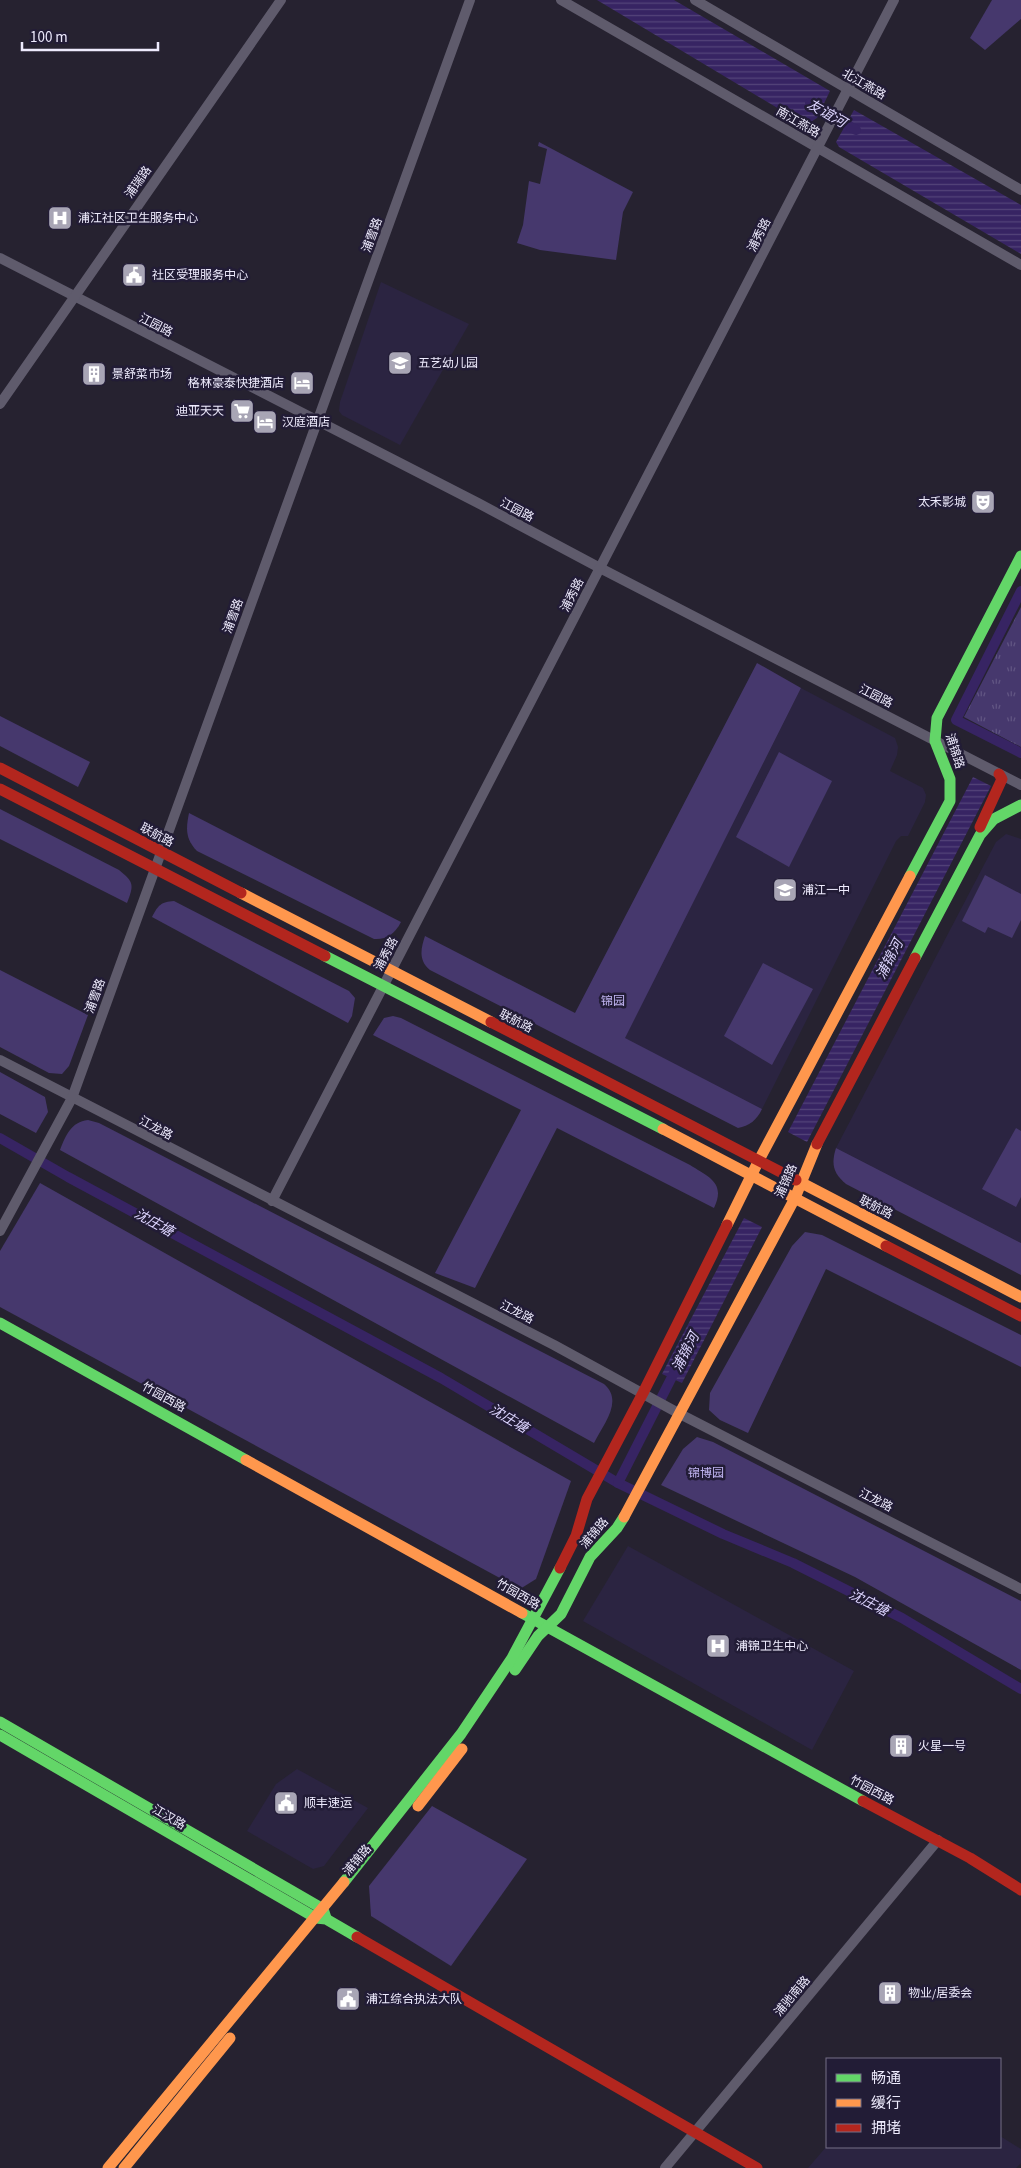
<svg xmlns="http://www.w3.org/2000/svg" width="1021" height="2168" viewBox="0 0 1021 2168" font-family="'Source Sans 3','Noto Sans SC',sans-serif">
  <defs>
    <pattern id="grass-tufts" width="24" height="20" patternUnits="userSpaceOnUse" patternTransform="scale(1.25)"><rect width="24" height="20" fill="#46386d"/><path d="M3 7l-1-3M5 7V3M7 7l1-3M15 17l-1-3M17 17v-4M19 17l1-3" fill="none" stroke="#615583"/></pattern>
    <pattern id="water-rules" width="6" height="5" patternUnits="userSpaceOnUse" patternTransform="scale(1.25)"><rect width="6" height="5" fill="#372463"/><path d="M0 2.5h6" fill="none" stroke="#54447a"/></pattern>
  </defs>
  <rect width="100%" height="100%" fill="#262230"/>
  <g fill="#2b2441">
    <polygon points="381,282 469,324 400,445 342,415 339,411 340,402"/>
    <polygon points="801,688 895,738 898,747 897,755 890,771 923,788 926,795 925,802 908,836 901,836 896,841 762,1109 624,1038"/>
    <polygon points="1006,834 1021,839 1021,1243 836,1148 996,842"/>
    <polygon points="628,1546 854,1671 812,1750 583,1621"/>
    <polygon points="297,1769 368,1808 324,1866 313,1869 247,1831 276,1784"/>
    <polygon points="1000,2136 1021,2149 1021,2163 1016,2168 808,2168 827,2146 1000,2147"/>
  </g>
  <polygon fill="url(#grass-tufts)" points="1021,607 1021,747 964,717"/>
  <g fill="#46386d">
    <polygon points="992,0 1021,0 1021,19 985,50 970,38"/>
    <polygon points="539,142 633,192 623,212 616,260 540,250 517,243 523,225 529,181 540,184 547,149 538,146"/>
    <path d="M757,663L801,688L625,1038L762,1109C757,1120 749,1126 738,1128L430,970C418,960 421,948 425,936L575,1013Z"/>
    <polygon points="0,716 90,762 78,787 0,746"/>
    <polygon points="779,752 832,781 789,867 736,837"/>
    <path d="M0,809L119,870C134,882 134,885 127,903L0,839Z"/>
    <path d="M189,813L401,922C395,934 386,940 374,939L197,851C185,839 186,828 189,813Z"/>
    <polygon points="985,875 1021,894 1021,920 1012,938 988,927 985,933 962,921"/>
    <path d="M174,901L349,991L355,998L352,1016L348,1023L152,917C158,905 161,902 174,901Z"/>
    <polygon points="763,963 813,989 772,1065 724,1036"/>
    <polygon points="0,970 88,1015 69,1066 62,1074 49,1073 0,1047"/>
    <path d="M393,1016L401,1018L690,1165C709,1177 726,1183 714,1208L557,1128L475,1288L435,1273L521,1110L373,1035L384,1018Z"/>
    <polygon points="0,1072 45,1097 48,1112 36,1133 0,1114"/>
    <path d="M88,1120L99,1123L604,1384C624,1401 603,1425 594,1443L60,1150C66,1135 71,1122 88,1120Z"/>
    <polygon points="1016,1128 1021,1131 1021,1197 1016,1207 982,1189"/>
    <path d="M836,1148L1021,1243V1275L846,1184C833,1173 831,1164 836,1148Z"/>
    <polygon points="40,1183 571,1481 536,1579 520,1589 0,1307 0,1251"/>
    <polygon points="805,1232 822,1235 1021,1335 1021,1367 826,1269 748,1433 720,1420 709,1410 710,1393 792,1246"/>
    <polygon points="697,1437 713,1442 1021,1601 1021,1670 855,1577 661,1485 683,1449"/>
    <polygon points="432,1806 527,1859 451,1966 371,1916 369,1886"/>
  </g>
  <g fill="url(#water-rules)">
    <polygon points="597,0 674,0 830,91 817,118 806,125"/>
    <polygon points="854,110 1021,205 1021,254 839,147 836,142"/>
    <polygon points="973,777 991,786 807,1142 788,1132"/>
    <polygon points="744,1218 762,1227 682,1383 662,1374"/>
  </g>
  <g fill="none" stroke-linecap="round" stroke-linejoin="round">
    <g stroke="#372463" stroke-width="10">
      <polyline points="810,103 856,130"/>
      <polyline points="1021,591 956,720 1021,753"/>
      <polyline points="0,1138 68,1177 441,1378 618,1483 723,1534 793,1563 902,1618 1021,1689"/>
      <polyline points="618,1483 677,1367"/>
    </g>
    <g stroke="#5f5b6c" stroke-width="10">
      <polyline points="561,0 1021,265"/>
      <polyline points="695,0 1021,190"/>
      <polyline points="0,258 478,503 600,568 1021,785"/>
      <polyline points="0,404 281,0"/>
      <polyline points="0,1060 554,1345 680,1414 1021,1589"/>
      <polyline points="272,1201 894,0"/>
      <polyline points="0,1231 72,1098 470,0"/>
      <polyline points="665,2168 938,1840"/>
    </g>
    <g stroke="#63d668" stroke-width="11">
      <polyline points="910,876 950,801 950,779 935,741 937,718 1021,556"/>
      <polyline points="325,956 663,1129"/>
      <polyline points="915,958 980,835 994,819 1021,805"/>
      <polyline points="0,1323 246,1460"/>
      <polyline points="522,1613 863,1801"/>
      <polyline points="515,1670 538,1636 561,1614 590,1557 617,1528 624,1517"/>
      <polyline points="0,1722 323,1909 326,1918"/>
      <polyline points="0,1735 316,1918 326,1919 357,1937"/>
      <polyline points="344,1882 461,1734 512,1658 560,1568"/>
    </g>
    <g stroke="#ff974d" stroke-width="11">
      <polyline points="241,893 491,1022"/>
      <polyline points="663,1129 886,1246"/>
      <polyline points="796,1180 1021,1297"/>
      <polyline points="727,1225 758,1162 910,876"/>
      <polyline points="246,1460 522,1613"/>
      <polyline points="624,1517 795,1198 817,1144"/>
      <polyline points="418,1806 462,1749"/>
      <polyline points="108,2168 344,1882"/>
      <polyline points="124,2168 230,2038"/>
    </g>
    <g stroke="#b3261e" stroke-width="11">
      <polyline points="0,768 241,893"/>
      <polyline points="0,789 325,956"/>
      <polyline points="980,827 1002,779 999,774"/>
      <polyline points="491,1022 796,1180"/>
      <polyline points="817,1144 915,958"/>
      <polyline points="886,1246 1021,1316"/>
      <polyline points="560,1568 576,1536 587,1499 643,1393 727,1225"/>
      <polyline points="863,1801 970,1858 1021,1890"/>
      <polyline points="357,1937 757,2168"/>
    </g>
  </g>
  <defs>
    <symbol id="hospital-square" viewBox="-11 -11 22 22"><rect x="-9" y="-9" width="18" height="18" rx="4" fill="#a8a5b5" stroke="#221c36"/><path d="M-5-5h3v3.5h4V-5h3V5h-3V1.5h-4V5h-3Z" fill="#fff"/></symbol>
    <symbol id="civic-square" viewBox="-11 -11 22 22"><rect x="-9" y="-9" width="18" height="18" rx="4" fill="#a8a5b5" stroke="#221c36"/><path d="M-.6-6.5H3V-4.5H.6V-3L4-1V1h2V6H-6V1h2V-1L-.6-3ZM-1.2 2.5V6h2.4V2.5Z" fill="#fff"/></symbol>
    <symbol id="school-square" viewBox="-11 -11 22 22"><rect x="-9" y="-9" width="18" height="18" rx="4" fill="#a8a5b5" stroke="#221c36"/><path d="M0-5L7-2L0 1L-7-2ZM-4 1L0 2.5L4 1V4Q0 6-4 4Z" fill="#fff"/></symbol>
    <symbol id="building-square" viewBox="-11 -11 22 22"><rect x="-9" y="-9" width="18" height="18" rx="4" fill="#a8a5b5" stroke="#221c36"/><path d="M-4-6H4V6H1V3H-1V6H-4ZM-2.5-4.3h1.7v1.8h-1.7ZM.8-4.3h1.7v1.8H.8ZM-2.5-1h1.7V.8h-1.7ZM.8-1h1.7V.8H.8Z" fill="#fff"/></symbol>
    <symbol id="hotel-square" viewBox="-11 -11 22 22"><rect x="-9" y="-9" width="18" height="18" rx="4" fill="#a8a5b5" stroke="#221c36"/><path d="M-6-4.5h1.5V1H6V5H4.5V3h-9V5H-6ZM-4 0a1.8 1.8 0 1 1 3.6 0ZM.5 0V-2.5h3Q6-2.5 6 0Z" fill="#fff"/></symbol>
    <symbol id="supermarket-square" viewBox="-11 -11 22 22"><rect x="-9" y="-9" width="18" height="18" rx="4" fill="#a8a5b5" stroke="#221c36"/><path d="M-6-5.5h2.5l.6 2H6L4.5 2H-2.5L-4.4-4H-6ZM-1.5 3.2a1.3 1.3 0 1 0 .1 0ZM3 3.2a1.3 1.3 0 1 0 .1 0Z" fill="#fff"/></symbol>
    <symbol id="theatre-square" viewBox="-11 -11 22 22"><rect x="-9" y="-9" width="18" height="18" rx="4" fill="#a8a5b5" stroke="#221c36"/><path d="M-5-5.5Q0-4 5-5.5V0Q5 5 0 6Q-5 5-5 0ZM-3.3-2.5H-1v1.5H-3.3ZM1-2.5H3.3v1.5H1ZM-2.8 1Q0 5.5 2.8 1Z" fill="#fff"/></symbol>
  </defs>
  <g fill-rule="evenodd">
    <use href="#hospital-square" x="46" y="204" width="28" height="28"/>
    <use href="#civic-square" x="120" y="261" width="28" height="28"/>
    <use href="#school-square" x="386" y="349" width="28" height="28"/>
    <use href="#building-square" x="80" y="360" width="28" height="28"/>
    <use href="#hotel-square" x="288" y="369" width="28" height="28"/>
    <use href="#supermarket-square" x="228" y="397" width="28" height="28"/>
    <use href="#hotel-square" x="251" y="408" width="28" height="28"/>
    <use href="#theatre-square" x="969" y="488" width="28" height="28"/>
    <use href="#school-square" x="771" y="876" width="28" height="28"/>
    <use href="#hospital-square" x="704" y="1632" width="28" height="28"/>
    <use href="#building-square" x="887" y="1732" width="28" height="28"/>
    <use href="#civic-square" x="272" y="1789" width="28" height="28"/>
    <use href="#building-square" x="876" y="1979" width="28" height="28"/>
    <use href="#civic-square" x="334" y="1985" width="28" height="28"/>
  </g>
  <g text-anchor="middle" stroke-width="5" stroke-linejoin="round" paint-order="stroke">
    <g font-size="12" fill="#eeebfd" stroke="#221c36">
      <text transform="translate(864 84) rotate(30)" y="4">北江燕路</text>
      <text transform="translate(798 122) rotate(30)" y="4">南江燕路</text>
      <text transform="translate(138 182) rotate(-55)" y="4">浦瑞路</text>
      <text transform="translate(372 235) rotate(-70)" y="4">浦雪路</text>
      <text transform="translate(759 235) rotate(-63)" y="4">浦秀路</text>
      <text transform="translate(156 325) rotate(27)" y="4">江园路</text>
      <text transform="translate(517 510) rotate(28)" y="4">江园路</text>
      <text transform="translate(572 595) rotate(-63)" y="4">浦秀路</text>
      <text transform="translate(233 616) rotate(-70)" y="4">浦雪路</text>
      <text transform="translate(876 696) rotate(27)" y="4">江园路</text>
      <text transform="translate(955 751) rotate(72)" y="4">浦锦路</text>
      <text transform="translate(157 835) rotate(28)" y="4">联航路</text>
      <text transform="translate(386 954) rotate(-62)" y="4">浦秀路</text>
      <text transform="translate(95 996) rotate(-70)" y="4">浦雪路</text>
      <text transform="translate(516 1021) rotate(27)" y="4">联航路</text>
      <text transform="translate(156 1128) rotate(28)" y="4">江龙路</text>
      <text transform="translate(786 1181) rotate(-66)" y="4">浦锦路</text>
      <text transform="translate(876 1207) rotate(27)" y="4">联航路</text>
      <text transform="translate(517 1312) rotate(27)" y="4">江龙路</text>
      <text transform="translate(164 1397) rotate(29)" y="4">竹园西路</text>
      <text transform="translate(876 1500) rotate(27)" y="4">江龙路</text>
      <text transform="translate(594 1533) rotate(-50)" y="4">浦锦路</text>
      <text transform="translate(518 1594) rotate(30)" y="4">竹园西路</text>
      <text transform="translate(872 1790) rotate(28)" y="4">竹园西路</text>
      <text transform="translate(169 1817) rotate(30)" y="4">江汉路</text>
      <text transform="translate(357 1860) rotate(-50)" y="4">浦锦路</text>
      <text transform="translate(792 1996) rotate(-50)" y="4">浦驰南路</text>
    </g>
    <g font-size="12" fill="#eeebfd" stroke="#221c36" text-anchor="start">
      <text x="78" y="222">浦江社区卫生服务中心</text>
      <text x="152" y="279">社区受理服务中心</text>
      <text x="418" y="367">五艺幼儿园</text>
      <text x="112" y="378">景舒菜市场</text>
      <text x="284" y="387" text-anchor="end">格林豪泰快捷酒店</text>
      <text x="224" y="415" text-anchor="end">迪亚天天</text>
      <text x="282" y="426">汉庭酒店</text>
      <text x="966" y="506" text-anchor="end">太禾影城</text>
      <text x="802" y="894">浦江一中</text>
      <text x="736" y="1650">浦锦卫生中心</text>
      <text x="918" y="1750">火星一号</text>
      <text x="304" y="1807">顺丰速运</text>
      <text x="908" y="1997">物业/居委会</text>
      <text x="366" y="2003">浦江综合执法大队</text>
    </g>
    <g font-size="12" fill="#c0b4f1" stroke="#221c36">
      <text x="613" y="1005">锦园</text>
      <text x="706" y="1477">锦博园</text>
    </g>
    <g font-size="14" font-style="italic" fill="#dcd4fe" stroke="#221c36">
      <text transform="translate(827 113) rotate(30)" y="5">友谊河</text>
      <text transform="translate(889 959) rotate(-63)" y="5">浦锦河</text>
      <text transform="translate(154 1222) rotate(29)" y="5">沈庄塘</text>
      <text transform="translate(685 1352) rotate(-63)" y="5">浦锦河</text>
      <text transform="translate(509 1418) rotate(31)" y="5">沈庄塘</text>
      <text transform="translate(869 1602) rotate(27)" y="5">沈庄塘</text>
    </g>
  </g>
  <rect x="826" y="2058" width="175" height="90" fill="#221c36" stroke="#746f86"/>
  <rect x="836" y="2074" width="25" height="8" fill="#63d668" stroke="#746f86"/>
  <text x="871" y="2083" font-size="15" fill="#eeebfd">畅通</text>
  <rect x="836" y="2099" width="25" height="8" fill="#ff974d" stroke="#746f86"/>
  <text x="871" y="2108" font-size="15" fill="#eeebfd">缓行</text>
  <rect x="836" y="2124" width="25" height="8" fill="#b3261e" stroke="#746f86"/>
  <text x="871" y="2133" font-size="15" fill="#eeebfd">拥堵</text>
  <path d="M22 42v8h136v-8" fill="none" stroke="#eeebfd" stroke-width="2.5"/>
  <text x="30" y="42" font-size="15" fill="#eeebfd" stroke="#221c36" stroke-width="4" paint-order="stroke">100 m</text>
</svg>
